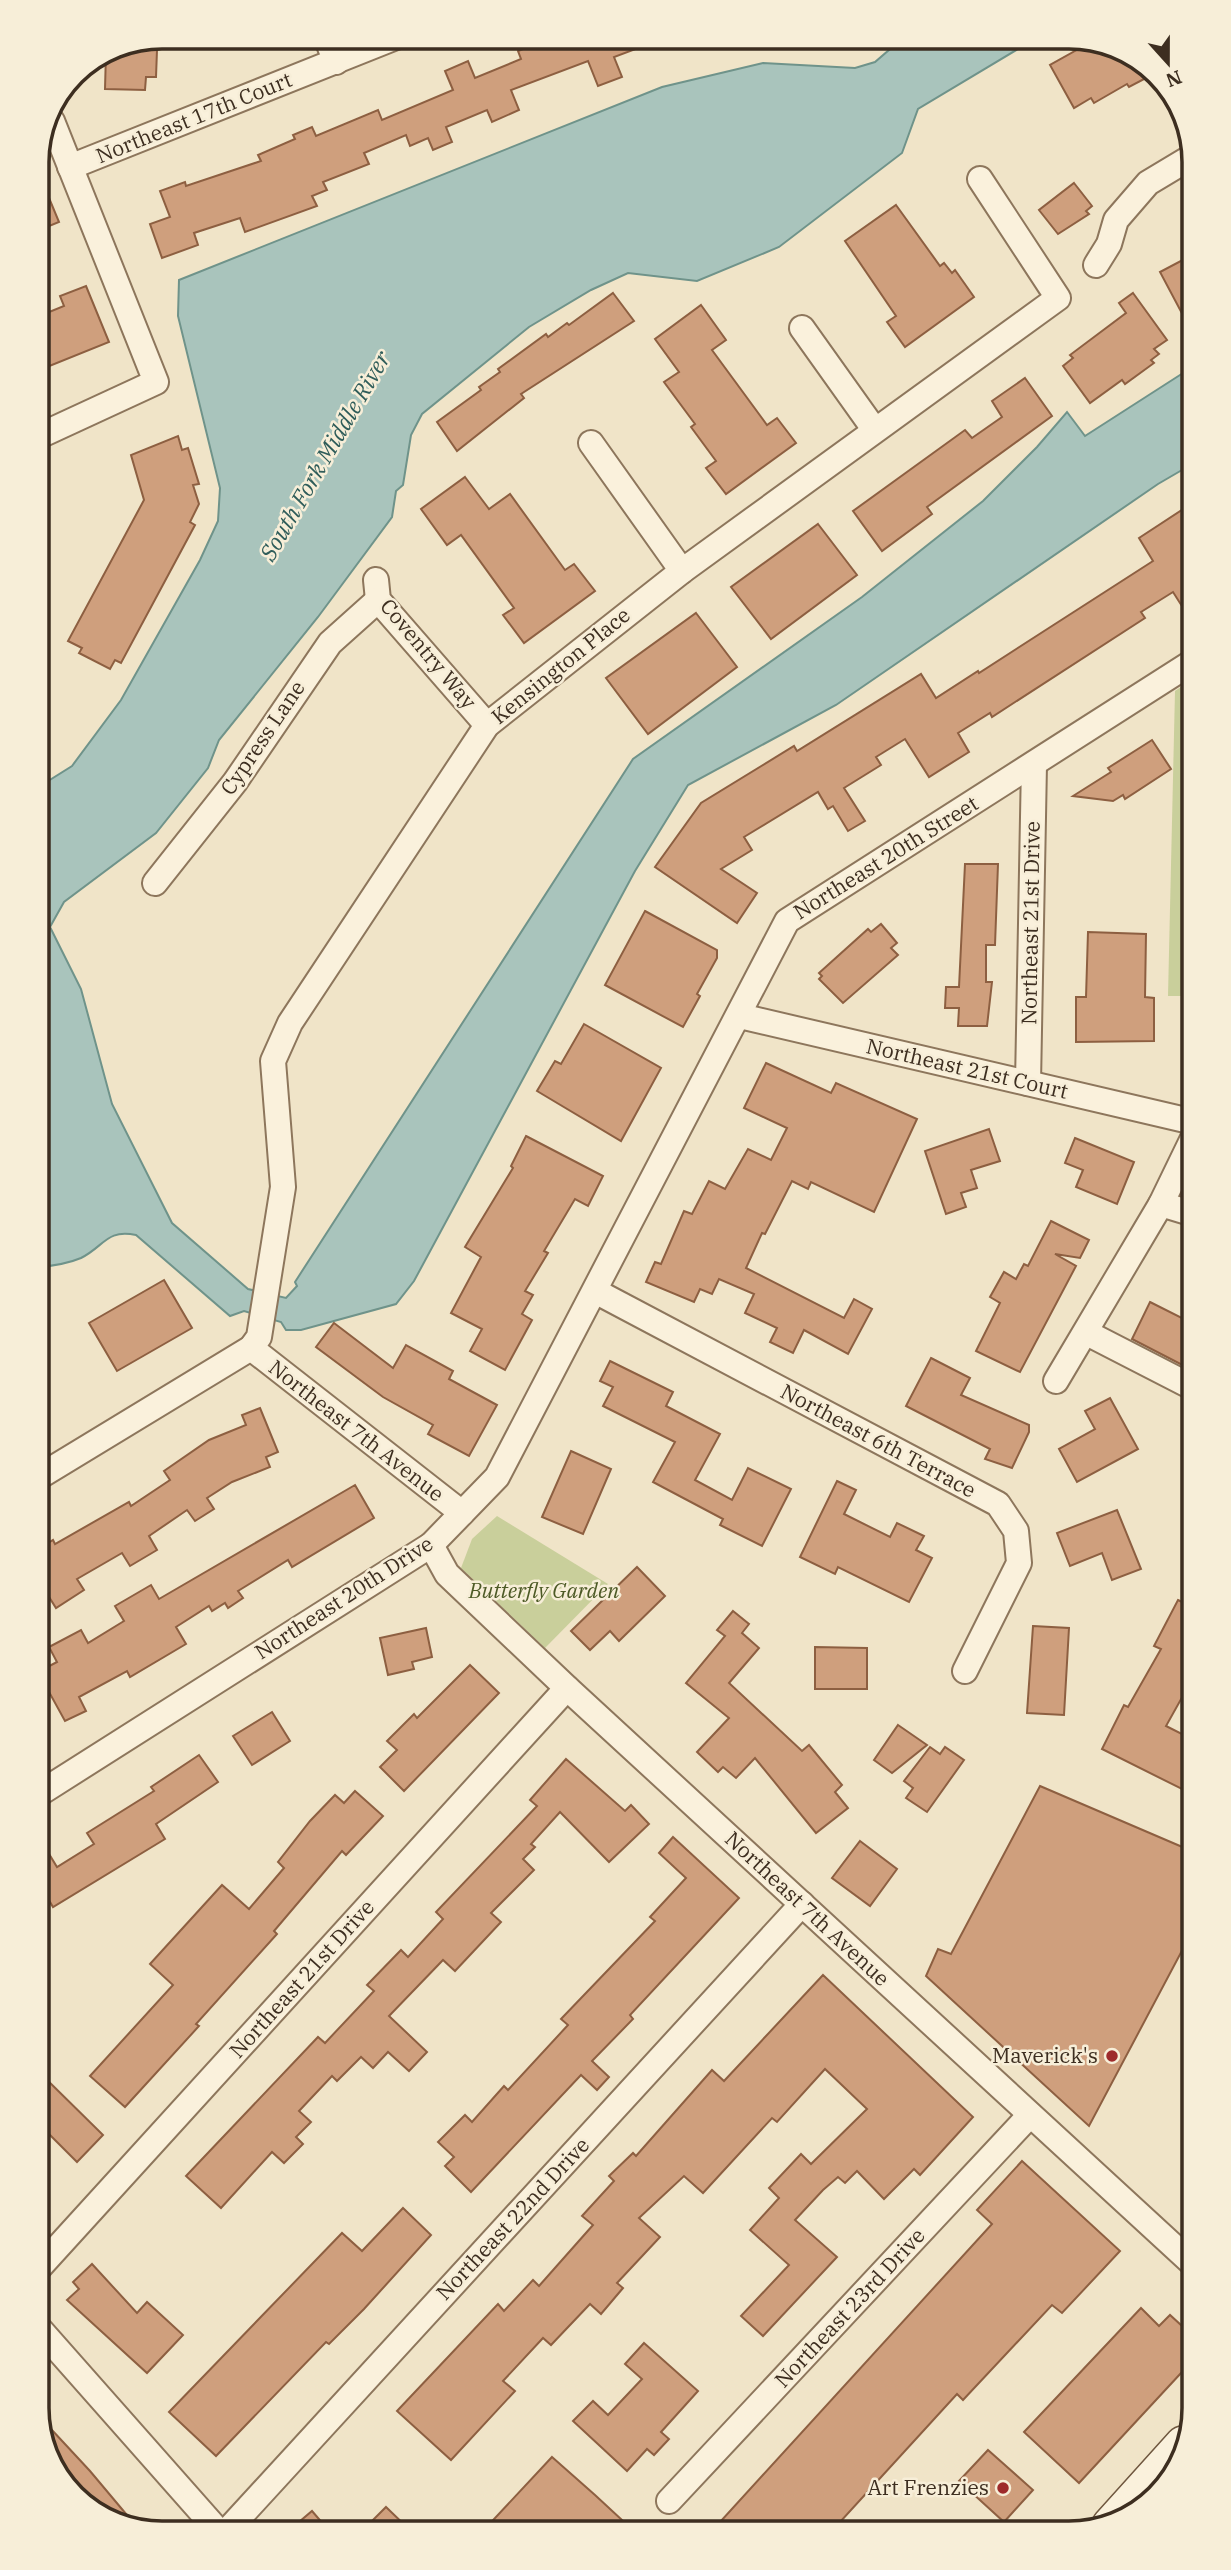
<svg xmlns="http://www.w3.org/2000/svg" width="1231" height="2570" viewBox="0 0 1231 2570" font-family="'IBM Plex Serif',serif">
  <rect width="100%" height="100%" fill="#f0e4c8"/>
  <g fill="#c9cf9b">
    <polygon points="1194,678 1194,996 1168,996 1175,691"/>
    <polygon points="497,1516 608,1584 545,1648 461,1568 472,1539"/>
  </g>
  <path fill="#a9c4bc" stroke="#6f938a" stroke-width="2" d="M904,37H1038L918,109L902,153L779,247L697,281L628,273L591,290L529,327L422,414L411,435L403,485L396,491L392,517L318,617L219,740L208,768L156,833L64,902L50,927L81,989L112,1104L172,1223L248,1289L286,1298L297,1286L295,1282L633,759L862,597L983,501L1037,447L1067,412L1085,436L1194,366V463L1158,484L836,705L688,785L635,871L414,1281L396,1304L301,1330H286L281,1322L244,1311L230,1316L136,1235C106,1229 105,1246 81,1258C67,1264 53,1266 37,1267V788L72,766L121,700L200,560L218,521L220,488L178,316L179,280L662,87L763,63L855,68L875,62Z"/>
  <g fill="#cf9f7d" stroke="#8d5f41" stroke-width="2">
    <polygon points="554,37 662,39 614,57 622,77 598,86 588,61 511,90 519,110 492,122 487,110 446,127 452,142 433,150 428,138 410,146 406,135 364,153 369,164 323,182 327,190 312,196 317,206 245,232 240,218 194,233 198,245 162,258 150,224 170,217 160,191 185,182 186,186 261,161 258,155 295,139 293,135 312,127 316,136 378,110 382,120 453,90 445,71 468,61 475,78 521,59 518,51"/>
    <polygon points="1091,42 1136,59 1146,78 1129,87 1127,84 1094,103 1091,98 1074,108 1050,65"/>
    <polygon points="111,49 157,50 156,77 146,77 145,90 105,89 106,52"/>
    <polygon points="37,169 59,222 37,231"/>
    <polygon points="1074,183 1092,206 1086,211 1089,214 1058,234 1039,210"/>
    <polygon points="896,205 940,266 944,263 952,273 955,270 974,297 905,347 887,322 896,316 845,241"/>
    <polygon points="1194,254 1194,336 1160,272"/>
    <polygon points="86,286 109,342 37,371 37,317 64,306 60,296"/>
    <polygon points="613,293 634,321 521,394 524,398 457,451 437,422 481,390 479,387 500,372 498,369 546,334 548,337 567,323 569,325"/>
    <polygon points="1133,293 1167,340 1154,349 1159,354 1151,360 1154,363 1125,384 1122,380 1090,403 1063,366 1073,358 1070,355 1126,313 1119,303"/>
    <polygon points="701,305 726,340 712,350 767,425 777,418 796,443 726,494 706,468 716,461 691,427 695,424 664,382 679,372 655,339"/>
    <polygon points="1025,378 1052,416 927,507 932,514 882,551 853,511 965,430 972,438 1002,417 992,401"/>
    <polygon points="178,436 182,450 188,448 199,484 193,485 199,504 190,522 195,525 121,663 115,660 110,669 79,653 82,648 68,641 144,500 131,455"/>
    <polygon points="465,477 489,509 510,494 565,570 574,564 595,591 524,643 503,615 514,608 461,535 447,545 421,509"/>
    <polygon points="1194,502 1194,625 1173,592 1141,612 1145,618 992,717 990,713 958,733 969,752 929,777 905,739 876,757 881,765 844,788 865,821 848,831 833,806 828,809 818,792 744,837 752,850 721,869 757,893 737,923 655,867 701,803 794,746 797,751 921,674 936,698 978,671 979,673 1153,561 1139,538"/>
    <polygon points="818,524 857,575 771,639 731,587"/>
    <polygon points="696,613 737,667 648,734 606,678"/>
    <polygon points="1152,740 1171,769 1125,799 1123,795 1113,801 1073,796 1111,772 1108,768"/>
    <polygon points="965,864 998,864 995,945 986,945 986,982 992,982 987,1026 958,1026 959,1008 945,1008 946,987 959,987"/>
    <polygon points="645,911 717,950 717,958 697,994 700,996 683,1027 605,985"/>
    <polygon points="881,924 897,943 891,948 898,955 843,1003 819,979 822,976 819,973 868,929 871,932"/>
    <polygon points="1088,932 1146,934 1145,997 1154,998 1154,1041 1076,1042 1076,997 1086,997"/>
    <polygon points="584,1024 661,1068 621,1141 537,1091 555,1061 561,1064"/>
    <polygon points="766,1063 831,1093 836,1083 917,1119 874,1212 811,1182 808,1189 792,1181 765,1234 762,1233 746,1268 844,1318 854,1299 872,1309 848,1354 804,1330 793,1353 770,1342 777,1328 745,1313 754,1294 719,1279 712,1294 700,1289 694,1302 646,1282 655,1262 661,1264 684,1211 692,1214 709,1181 725,1189 748,1149 771,1160 787,1128 744,1108"/>
    <polygon points="989,1129 1000,1161 971,1170 977,1188 961,1193 966,1207 946,1214 925,1151"/>
    <polygon points="526,1136 603,1176 588,1206 575,1199 544,1251 548,1253 525,1291 533,1295 522,1314 532,1320 505,1370 470,1351 482,1329 451,1313 481,1257 465,1247 513,1168 511,1166"/>
    <polygon points="1075,1138 1134,1162 1117,1204 1076,1187 1083,1170 1065,1163"/>
    <polygon points="1051,1221 1089,1240 1080,1258 1055,1254 1076,1266 1020,1372 976,1351 1000,1303 990,1297 1004,1272 1016,1279 1024,1264 1028,1266"/>
    <polygon points="164,1280 192,1328 117,1371 89,1323"/>
    <polygon points="1150,1302 1194,1324 1194,1371 1132,1339"/>
    <polygon points="334,1323 393,1368 406,1345 453,1371 449,1379 497,1405 469,1456 428,1434 433,1425 383,1397 316,1347"/>
    <polygon points="931,1358 970,1378 961,1395 1029,1425 1029,1432 1012,1468 985,1459 990,1449 906,1406"/>
    <polygon points="610,1361 673,1392 666,1406 720,1434 695,1480 732,1500 748,1468 791,1489 762,1546 720,1525 723,1519 653,1482 675,1442 603,1406 613,1387 600,1381"/>
    <polygon points="1110,1398 1138,1449 1077,1482 1059,1449 1095,1429 1085,1411"/>
    <polygon points="260,1408 278,1452 266,1457 270,1467 232,1482 207,1498 214,1509 195,1521 187,1510 149,1536 157,1550 130,1566 122,1553 77,1579 84,1590 56,1608 49,1597 37,1605 37,1550 53,1540 55,1544 129,1502 131,1506 170,1480 164,1471 209,1440 246,1425 242,1415"/>
    <polygon points="571,1451 611,1469 583,1534 542,1517"/>
    <polygon points="837,1481 856,1490 844,1514 890,1537 897,1523 924,1536 916,1550 932,1558 909,1602 838,1567 835,1574 800,1557"/>
    <polygon points="355,1485 374,1518 292,1567 288,1560 238,1591 243,1598 228,1608 225,1603 212,1611 209,1606 176,1627 186,1644 130,1677 127,1671 79,1697 86,1711 65,1721 38,1672 57,1662 49,1647 81,1630 88,1643 124,1621 115,1606 151,1585 159,1599"/>
    <polygon points="1117,1510 1141,1569 1112,1580 1102,1553 1070,1566 1057,1533"/>
    <polygon points="637,1567 665,1596 619,1641 610,1631 590,1650 571,1631"/>
    <polygon points="1178,1600 1194,1608 1194,1676 1166,1726 1194,1740 1194,1795 1102,1749 1124,1705 1128,1707 1161,1649 1154,1646"/>
    <polygon points="733,1611 749,1624 742,1633 759,1648 729,1683 802,1751 809,1745 842,1785 835,1792 848,1808 816,1833 755,1758 736,1778 723,1767 718,1772 697,1752 729,1718 686,1683 725,1636 717,1630"/>
    <polygon points="1033,1626 1069,1628 1064,1715 1027,1713"/>
    <polygon points="426,1628 432,1657 412,1662 414,1669 388,1675 380,1638"/>
    <polygon points="815,1647 867,1648 867,1689 815,1689"/>
    <polygon points="470,1665 499,1693 404,1791 380,1767 397,1750 387,1741 414,1714 417,1718"/>
    <polygon points="272,1712 290,1741 252,1765 233,1736"/>
    <polygon points="898,1725 927,1745 892,1773 874,1760"/>
    <polygon points="930,1747 940,1754 945,1747 964,1760 927,1812 906,1798 913,1788 904,1781"/>
    <polygon points="199,1755 218,1782 156,1824 165,1839 53,1907 37,1880 37,1834 57,1867 94,1844 87,1833 154,1791 151,1787"/>
    <polygon points="566,1759 625,1811 631,1805 649,1824 609,1862 560,1812 531,1844 535,1847 523,1859 534,1870 491,1913 501,1922 455,1971 443,1960 389,2016 427,2052 409,2071 388,2052 373,2068 361,2057 337,2081 332,2076 299,2111 311,2122 296,2137 303,2144 284,2163 272,2152 221,2208 186,2176 318,2037 325,2043 374,1991 367,1985 401,1950 408,1957 443,1919 436,1912 537,1806 530,1800"/>
    <polygon points="1040,1786 1194,1852 1194,1928 1089,2126 926,1976 938,1949 951,1954"/>
    <polygon points="355,1791 383,1816 346,1855 342,1851 274,1931 277,1934 196,2024 199,2026 125,2107 90,2076 173,1985 150,1964 222,1885 249,1909 284,1868 278,1862 310,1821 335,1795 344,1803"/>
    <polygon points="673,1837 739,1898 630,2015 633,2019 592,2061 609,2077 597,2090 581,2075 471,2192 445,2166 454,2157 438,2142 465,2115 472,2122 504,2086 508,2090 568,2025 561,2019 655,1921 650,1917 686,1878 659,1853"/>
    <polygon points="860,1841 897,1869 870,1906 832,1878"/>
    <polygon points="823,1975 973,2117 920,2175 914,2169 884,2199 857,2171 845,2183 838,2177 823,2190 795,2220 837,2257 763,2336 741,2316 789,2265 750,2230 779,2198 769,2188 801,2154 811,2164 867,2109 825,2069 777,2122 772,2118 703,2193 684,2176 639,2218 660,2237 617,2283 623,2288 601,2314 590,2304 551,2345 543,2338 503,2381 515,2391 451,2460 397,2411 498,2304 504,2311 533,2280 539,2286 593,2225 582,2216 614,2181 609,2176 633,2153 636,2156 712,2070 724,2081"/>
    <polygon points="37,2070 103,2135 77,2162 37,2122"/>
    <polygon points="1022,2161 1120,2251 1062,2313 1052,2305 963,2400 957,2394 830,2533 710,2533 992,2224 977,2210"/>
    <polygon points="403,2208 431,2235 364,2309 329,2344 326,2342 216,2456 169,2412 342,2233 362,2251"/>
    <polygon points="92,2264 137,2313 147,2302 183,2335 147,2373 67,2300 79,2289 73,2282"/>
    <polygon points="1141,2308 1159,2326 1170,2315 1194,2337 1194,2359 1079,2483 1024,2432"/>
    <polygon points="644,2343 698,2391 661,2432 669,2439 654,2455 647,2449 627,2471 573,2421 593,2401 608,2415 642,2379 625,2364"/>
    <polygon points="38,2415 90,2471 137,2527 92,2512 46,2455"/>
    <polygon points="988,2450 1033,2490 1004,2522 959,2481"/>
    <polygon points="552,2457 595,2495 636,2533 566,2533 555,2523 546,2533 481,2533"/>
    <polygon points="386,2507 413,2533 360,2533"/>
    <polygon points="312,2511 331,2533 286,2533"/>
  </g>
  <g fill="none" stroke-linecap="round" stroke-linejoin="round">
    <defs>
      <g id="street">
        <polyline points="326,37 336,62"/>
        <polyline points="70,167 396,37"/>
        <polyline points="1096,265 1109,244 1116,220 1148,183 1193,156"/>
        <polyline points="802,328 874,429"/>
        <polyline points="37,437 156,382 52,121"/>
        <polyline points="591,443 682,571"/>
        <polyline points="376,580 378,600 487,725"/>
        <polyline points="155,883 235,782 330,643 378,600"/>
        <polyline points="740,1016 1194,1122"/>
        <polyline points="1028,1083 1034,764"/>
        <polyline points="1161,1204 1194,1214"/>
        <polyline points="595,1291 998,1504 1016,1531 1019,1563 965,1671"/>
        <polyline points="1087,1333 1194,1388"/>
        <polyline points="251,1348 462,1513"/>
        <polyline points="1056,1381 1161,1204 1194,1136"/>
        <polyline points="37,1478 251,1348 259,1337 283,1187 273,1061 290,1023 487,725 682,571 1058,298 980,179"/>
        <polyline points="431,1545 447,1574 567,1688 1194,2265"/>
        <polyline points="37,1795 431,1545 497,1477 787,921 1194,661"/>
        <polyline points="37,2270 567,1688"/>
        <polyline points="37,2326 220,2533"/>
        <polyline points="669,2501 1030,2115"/>
        <polyline points="225,2533 802,1904"/>
      </g>
      <polyline id="secondary" points="1110,2525 1183,2444"/>
    </defs>
    <use href="#street" stroke="#8d765c" stroke-width="28"/>
    <use href="#secondary" stroke="#6f573f" stroke-width="38"/>
    <use href="#street" stroke="#faf1dc" stroke-width="24"/>
    <use href="#secondary" stroke="#faf1dc" stroke-width="35"/>
  </g>
  <g fill="#9e2a2b" stroke="#f7eed8" stroke-width="2.5">
    <circle cx="1112" cy="2056" r="7"/>
    <circle cx="1003" cy="2488" r="7"/>
  </g>
  <g text-anchor="middle" stroke-width="5" stroke-linejoin="round" paint-order="stroke">
    <g font-size="21" fill="#3d2e20" stroke="#f7eed8">
      <text transform="translate(194 118) rotate(-22)" y="7">Northeast 17th Court</text>
      <text transform="translate(428 654) rotate(50)" y="7">Coventry Way</text>
      <text transform="translate(561 666) rotate(-39)" y="7">Kensington Place</text>
      <text transform="translate(263 738) rotate(-56)" y="7">Cypress Lane</text>
      <text transform="translate(886 858) rotate(-32)" y="7">Northeast 20th Street</text>
      <text transform="translate(1031 923) rotate(-89)" y="7">Northeast 21st Drive</text>
      <text transform="translate(967 1069) rotate(13)" y="7">Northeast 21st Court</text>
      <text transform="translate(356 1431) rotate(38)" y="7">Northeast 7th Avenue</text>
      <text transform="translate(878 1441) rotate(28)" y="7">Northeast 6th Terrace</text>
      <text transform="translate(344 1598) rotate(-33)" y="7">Northeast 20th Drive</text>
      <text transform="translate(807 1909) rotate(43)" y="7">Northeast 7th Avenue</text>
      <text transform="translate(302 1979) rotate(-48)" y="7">Northeast 21st Drive</text>
      <text transform="translate(513 2219) rotate(-47)" y="7">Northeast 22nd Drive</text>
      <text transform="translate(850 2308) rotate(-47)" y="7">Northeast 23rd Drive</text>
    </g>
    <g font-size="21" font-style="italic" fill="#4d5a26" stroke="#f7eed8">
      <text x="544" y="1598">Butterfly Garden</text>
    </g>
    <g font-size="21" fill="#3d2e20" stroke="#f7eed8" text-anchor="end">
      <text x="1098" y="2063">Maverick's</text>
      <text x="989" y="2495">Art Frenzies</text>
    </g>
    <g font-size="23" font-style="italic" fill="#2f5d5a" stroke="#f7eed8">
      <text transform="translate(325 456) rotate(-60)" y="8">South Fork Middle River</text>
    </g>
  </g>
  <path d="M0 0H1231V2570H0ZM162 49H1069A113 113 0 0 1 1182 162V2408A113 113 0 0 1 1069 2521H162A113 113 0 0 1 49 2408V162A113 113 0 0 1 162 49Z" fill="#f7eed8" fill-rule="evenodd"/>
  <path fill="none" stroke="#3d2e20" stroke-width="3.5" d="M162 49H1069A113 113 0 0 1 1182 162V2408A113 113 0 0 1 1069 2521H162A113 113 0 0 1 49 2408V162A113 113 0 0 1 162 49Z"/>
  <g transform="translate(1168 63) rotate(159)" stroke="#f7eed8" stroke-width="5" paint-order="stroke">
  <path d="M0-5L12 26L0 18L-12 26Z" fill="#3d2e20"/>
  <text y="-10" font-size="19" font-weight="bold" text-anchor="middle" fill="#3d2e20">N</text>
  </g>
</svg>
